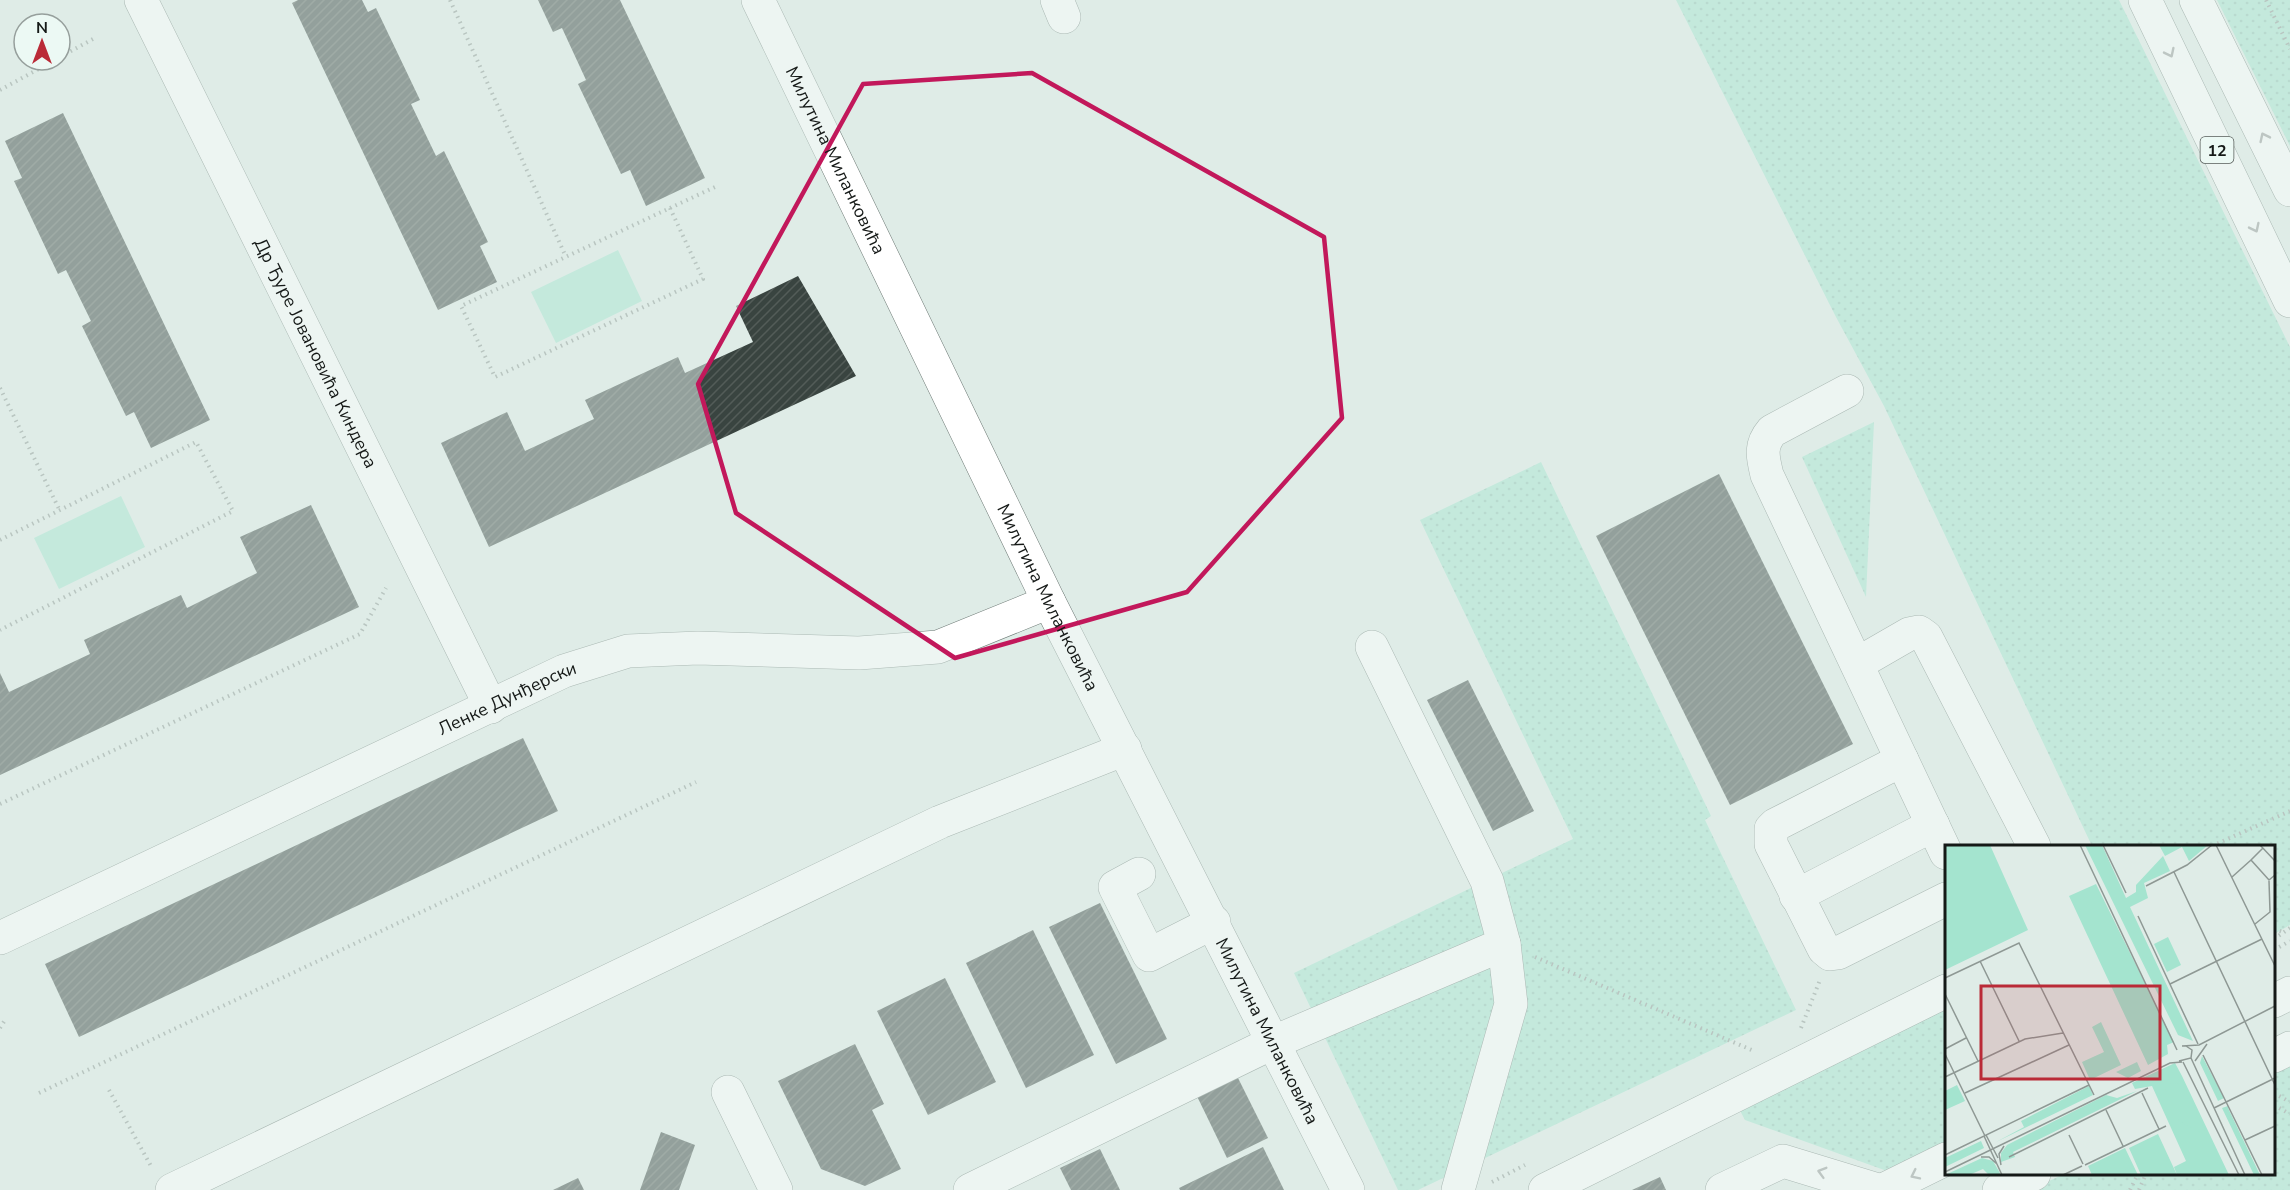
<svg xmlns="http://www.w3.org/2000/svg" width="2290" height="1190" viewBox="0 0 2290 1190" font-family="'Nunito Sans',sans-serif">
  <defs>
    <pattern id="grass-dots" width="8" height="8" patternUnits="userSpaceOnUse" patternTransform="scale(1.5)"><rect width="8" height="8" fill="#a4e4cf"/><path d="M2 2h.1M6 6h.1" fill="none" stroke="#8cc3b1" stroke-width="1.8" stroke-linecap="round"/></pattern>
    <pattern id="building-hatch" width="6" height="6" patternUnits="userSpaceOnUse" patternTransform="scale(1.5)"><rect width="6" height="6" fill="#394440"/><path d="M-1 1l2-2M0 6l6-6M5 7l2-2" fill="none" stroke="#535c58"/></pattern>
  </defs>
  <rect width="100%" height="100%" fill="#dfece7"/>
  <g fill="url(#grass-dots)">
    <polygon points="1676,0 2119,0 2290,347 2290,925 2274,934 2274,846 2092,846 1884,406 1836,317"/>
    <polygon points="2217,0 2290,0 2290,146"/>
    <polygon points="1874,422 1866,597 1802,457"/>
    <polygon points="1541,462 1711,816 1705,820 1796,1010 1418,1190 1398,1190 1294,973 1573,839 1420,520"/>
    <polygon points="1946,1001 1946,1142 1887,1171 1745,1120 1736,1103"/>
    <polygon points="2290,1064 2290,1190 2030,1190 2064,1174 2274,1174 2274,1072"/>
  </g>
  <g fill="#a4e4cf">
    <polygon points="618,250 642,301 556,343 531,292"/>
    <polygon points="121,496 145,547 59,589 34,538"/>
  </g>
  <g fill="url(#building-hatch)">
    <polygon points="298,0 362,0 368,12 376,8 420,100 411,104 436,156 444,151 488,242 480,246 497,282 438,310 292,3"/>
    <polygon points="538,0 620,0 705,178 646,206 630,170 621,174 578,84 586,80 562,28 553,32"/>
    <polygon points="63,113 210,420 151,448 134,412 126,416 82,326 91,321 66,270 58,274 14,181 22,178 5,141"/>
    <polygon points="798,276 856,376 489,547 441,443 507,412 525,451 594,419 585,400 678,357 685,373 753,342 736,306"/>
    <polygon points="1719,474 1853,744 1730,805 1596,536"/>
    <polygon points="311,505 359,607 0,775 0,673 9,692 90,654 84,640 181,595 187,608 257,573 240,537"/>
    <polygon points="1468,680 1534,811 1493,831 1427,700"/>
    <polygon points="523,738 558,811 79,1037 45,964"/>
    <polygon points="1100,903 1167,1039 1116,1064 1049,927"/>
    <polygon points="1033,930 1094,1055 1026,1088 966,963"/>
    <polygon points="945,978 996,1082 928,1115 877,1011"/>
    <polygon points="855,1044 884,1104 872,1110 901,1169 865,1186 821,1169 778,1081"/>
    <polygon points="1233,1068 1268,1138 1227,1158 1193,1088"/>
    <polygon points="661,1132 695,1145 679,1190 640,1190"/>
    <polygon points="1263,1147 1284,1190 1180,1190 1179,1188"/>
    <polygon points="1100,1149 1120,1190 1071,1190 1060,1168"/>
    <polygon points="1660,1177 1666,1190 1632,1190"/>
    <polygon points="578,1178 584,1190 553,1190"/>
  </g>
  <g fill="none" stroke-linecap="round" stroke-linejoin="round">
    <defs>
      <g id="minor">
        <path id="s1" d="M141,0L491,707"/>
        <path id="s2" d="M758,0L1049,602L1348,1190"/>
        <polyline points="1057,0 1064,17"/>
        <path d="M1847,391L1772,431C1759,446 1763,458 1767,475L1946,853"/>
        <polyline points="1857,664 1909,634 1919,632 1926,637 2034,846"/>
        <polyline points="1902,760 1775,825 1771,829 1771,844 1824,949 1830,954 1838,953 1946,899"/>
        <polyline points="1139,874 1115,887 1149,955 1214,922"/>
        <polyline points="1796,896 1933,825"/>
        <path id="s3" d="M0,938L564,671L628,651L698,648L859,653L938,647L1049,602"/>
        <polyline points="728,1092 776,1190"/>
        <polyline points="172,1190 940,822 1125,749"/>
        <polyline points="970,1190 1274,1042 1504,944 1487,881 1372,647"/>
        <polyline points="1458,1190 1511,1004 1504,944"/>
        <polyline points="1545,1190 1946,991"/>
        <polyline points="1722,1190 1783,1161 1878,1190"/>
      </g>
      <g id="major">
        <polyline points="2145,0 2290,301"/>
        <polyline points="2196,0 2290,190"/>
        <polyline points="2274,1001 2290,993"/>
        <polyline points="2274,1056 2290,1048"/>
        <polyline points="1883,1190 1946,1159"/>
        <polyline points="1999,1190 2034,1174"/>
      </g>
    </defs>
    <use href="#minor" stroke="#6f7b77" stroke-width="34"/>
    <use href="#major" stroke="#6f7b77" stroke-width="34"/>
    <g stroke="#8d9692" stroke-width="4" stroke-dasharray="1.5 4.5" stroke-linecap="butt">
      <polyline points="450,0 566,257"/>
      <polyline points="2266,0 2290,49"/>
      <polyline points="60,57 93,39"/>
      <polyline points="0,90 55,60"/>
      <polygon points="670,208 703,279 495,377 461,306"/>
      <polyline points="670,208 715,187"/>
      <polyline points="0,388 60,511"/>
      <polyline points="0,540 196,442 233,511 0,630"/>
      <polyline points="0,804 360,634 386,588"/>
      <polyline points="2212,846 2290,811"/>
      <polyline points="2274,929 2283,932"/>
      <polyline points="2274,939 2290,928"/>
      <polyline points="2274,950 2290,941"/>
      <polyline points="1535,957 1754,1051"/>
      <polyline points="0,1028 5,1020"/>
      <polyline points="1801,1028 1820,980"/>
      <polyline points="109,1090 152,1168"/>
      <polyline points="39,1093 696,782"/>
      <polyline points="2274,1093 2290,1102"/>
      <polyline points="2274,1105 2290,1114"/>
      <polyline points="1492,1182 1525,1165"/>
      <polyline points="2130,1190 2138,1174"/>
      <polyline points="2139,1190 2146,1174"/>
    </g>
    <use href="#minor" stroke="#fff" stroke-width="33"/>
    <use href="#major" stroke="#fff" stroke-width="33"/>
  </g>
  <defs><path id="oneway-chevron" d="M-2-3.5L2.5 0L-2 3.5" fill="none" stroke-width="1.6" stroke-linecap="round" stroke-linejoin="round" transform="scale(1.5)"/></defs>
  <g stroke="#969897">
    <use href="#oneway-chevron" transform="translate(2170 53) rotate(64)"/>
    <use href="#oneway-chevron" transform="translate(2264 137) rotate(-116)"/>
    <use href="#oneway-chevron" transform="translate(2255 228) rotate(64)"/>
    <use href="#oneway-chevron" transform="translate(1822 1172) rotate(-164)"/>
    <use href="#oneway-chevron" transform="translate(1915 1175) rotate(154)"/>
  </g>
  <path d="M0 0H2290V1190H0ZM1032,73L1324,237L1342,418L1187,592L955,658L736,513L698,384L863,84Z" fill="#dfece7" fill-opacity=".55" fill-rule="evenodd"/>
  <path fill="none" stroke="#c2185b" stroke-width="4.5" stroke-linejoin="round" d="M1032,73L1324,237L1342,418L1187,592L955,658L736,513L698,384L863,84Z"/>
  <g text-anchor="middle" stroke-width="6" stroke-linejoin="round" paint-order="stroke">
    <rect fill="#ecf9f4" stroke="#565c59" stroke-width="1.5" x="2200.5" y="137" width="33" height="26" rx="4.5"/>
    <g font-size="16" font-weight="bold" fill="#151917">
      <text x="2217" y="156">12</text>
    </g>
    <g font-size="18" fill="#151917" stroke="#ecf9f4">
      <text dy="6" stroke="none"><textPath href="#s2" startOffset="178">Милутина Миланковића</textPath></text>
      <text dy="6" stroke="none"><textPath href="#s1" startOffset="394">Др Ђуре Јовановића Киндера</textPath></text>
      <text dy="6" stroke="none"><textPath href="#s2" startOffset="664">Милутина Миланковића</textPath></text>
      <text dy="6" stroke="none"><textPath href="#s3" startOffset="561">Ленке Дунђерски</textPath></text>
      <text dy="6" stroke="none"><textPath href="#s2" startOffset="1150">Милутина Миланковића</textPath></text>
    </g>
  </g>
  <g transform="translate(1945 845)">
    <rect width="330" height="330" fill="#dfece7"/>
    <path d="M0,0H45L83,85L0,125ZM140,0H157L181,53L191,47V40L218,11L225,26L199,38L203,53L185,62L248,196L233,190ZM214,0H263L244,16L237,2L220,11ZM151,39L229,197L222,200L223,209L203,220L124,51ZM156,177L176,220L145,235L137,217L159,207L147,182ZM257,211L279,253L273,256L255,218ZM192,217L196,226L183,233L171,227ZM230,218L237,231L284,330H232L229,322L241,316L207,241L190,244L187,238ZM12,240L20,256L0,265V246ZM144,241L148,250L51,297L79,282L76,276ZM192,246L68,307L70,312L56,317V308L62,300L161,250L172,253ZM283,261V263L315,330H309L277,263ZM36,296L39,303L0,322V313ZM180,303L193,330H147L143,321ZM37,313L48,316L56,330H44L38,324L24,330H0Z" fill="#a4e4cf"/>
    <path d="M226,238L234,239V247L247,257L262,291L234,276L220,245ZM213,289L232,330H196L184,303Z" fill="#a4e4cf"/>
    <path d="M223,92L236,120L222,127L209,99Z" fill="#a4e4cf"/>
    <path fill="none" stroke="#8e9894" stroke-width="1.5" d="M135,0L232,205M158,0L181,48M271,0L330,121M315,0L330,16M318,3L306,15L324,35L330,30M229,27L330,240M287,32L306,15M201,41L242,20L267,0M193,71L253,199M310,79L325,67L324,36M35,116L74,196M0,133L74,98L149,250M225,139L317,94M0,149L33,216M237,201L254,200L330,161M0,204L21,193M0,209L40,291M258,210L317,330M246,213L300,330M234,216L246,213L247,205L241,201M250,216L262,199M238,217L294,330M0,232L80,194L118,188M20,248L124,200M197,248L214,284M269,263L330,233M161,265L178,301M41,290L53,313M124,290L138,319M39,291L57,330M300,295L330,281M0,310L144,240M36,312H44L52,319M64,312L203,243M56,320L54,309L59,301M140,320L221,281M0,327L225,218L237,217M118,330L137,321"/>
    <path fill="#ba2a37" fill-opacity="0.15" stroke="#ba2a37" stroke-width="3" d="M36,141H215V234H36Z"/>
    <rect width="330" height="330" fill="none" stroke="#151917" stroke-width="3"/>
  </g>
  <g transform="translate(42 42)"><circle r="28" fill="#ecf9f4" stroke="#969f9c" stroke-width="1.5"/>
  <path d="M0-4.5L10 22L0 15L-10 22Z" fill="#ba2a37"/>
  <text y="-9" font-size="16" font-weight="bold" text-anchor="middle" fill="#151917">N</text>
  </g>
</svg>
